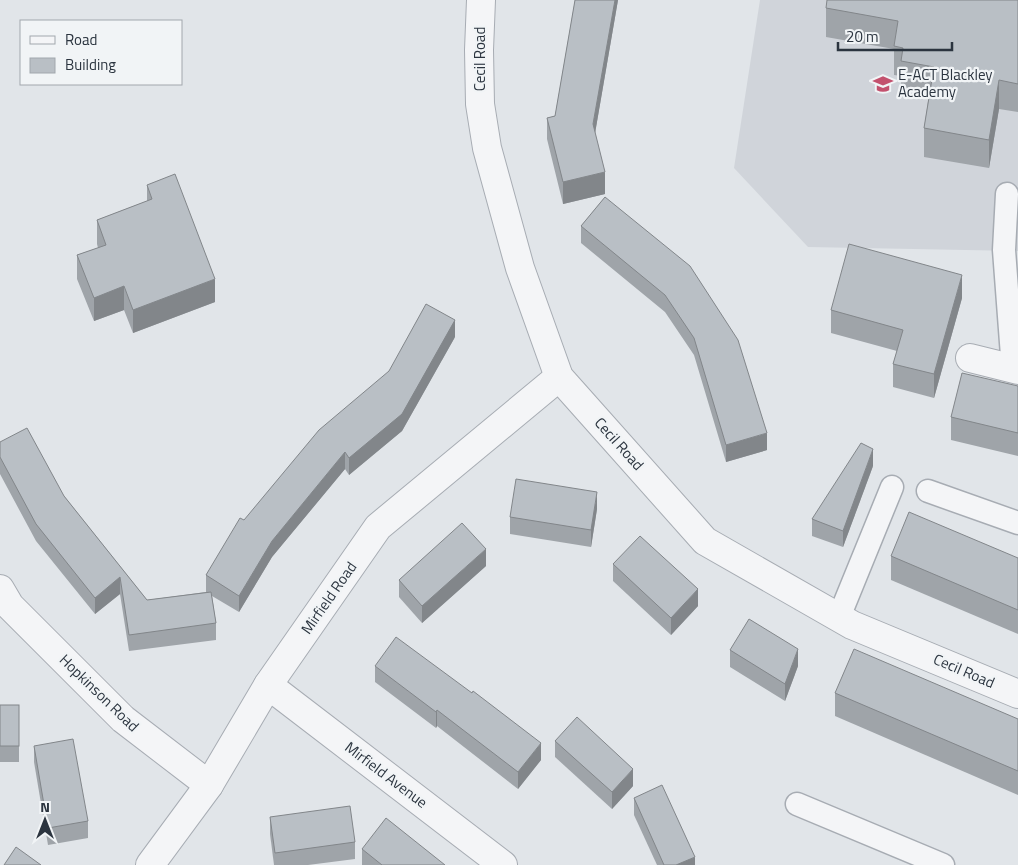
<svg xmlns="http://www.w3.org/2000/svg" width="1018" height="865" viewBox="0 0 1018 865" font-family="'Titillium Web',sans-serif">
  <rect width="100%" height="100%" fill="#e1e5e9"/>
  <polygon fill="#d0d4da" points="760,0 1018,0 1018,251 808,247 734,168"/>
  <g fill="none" stroke-linecap="round" stroke-linejoin="round">
    <defs>
      <g id="lane">
        <polyline points="1007,194 1004,250 1013,369"/>
        <polyline points="928,491 1018,523"/>
        <polyline points="839,617 892,487"/>
        <polyline points="797,804 943,865"/>
      </g>
      <g id="street">
        <polyline points="481,0 479,50 480,104 487,148 520,268 559,377 705,541 852,625 1018,694"/>
        <polyline points="970,358 1018,370"/>
        <polyline points="0,589 10,606 123,719 209,785"/>
        <polyline points="268,685 503,865"/>
        <polyline points="150,865 209,785 268,685 378,527 559,377"/>
      </g>
    </defs>
    <use href="#lane" stroke="#a7acb3" stroke-width="25"/>
    <use href="#street" stroke="#a7acb3" stroke-width="30"/>
    <use href="#lane" stroke="#f4f5f7" stroke-width="22"/>
    <use href="#street" stroke="#f4f5f7" stroke-width="28"/>
  </g>
  <g fill="#9fa4a9">
    <polygon points="575,0 618,0 595,133 605,194 563,204 547,139 547,118 555,116"/>
    <polygon points="1018,0 1018,112 999,109 989,168 924,157 924,128 929,95 901,90 901,76 894,75 894,49 826,37 826,8"/>
    <polygon points="147,185 215,302 133,333 124,310 94,321 77,279 77,255 98,248 97,244 97,220 147,201"/>
    <polygon points="605,197 767,450 726,462 694,355 665,312 581,243 581,226"/>
    <polygon points="962,298 934,398 893,387 893,364 897,351 831,333 831,310"/>
    <polygon points="455,337 402,431 349,475 345,469 272,557 239,612 212,596 216,623 216,640 129,651 120,594 95,614 36,541 0,474 0,442 64,496 147,600 206,592 206,575 244,520"/>
    <polygon points="1018,386 1018,456 951,440 951,417"/>
    <polygon points="873,466 843,547 812,536 812,519"/>
    <polygon points="597,509 591,547 510,534 510,517"/>
    <polygon points="891,556 1018,558 1018,634 891,580"/>
    <polygon points="613,564 698,606 671,635 613,581"/>
    <polygon points="486,566 422,623 399,597 399,580"/>
    <polygon points="730,650 798,666 785,701 730,667"/>
    <polygon points="375,666 541,760 518,789 437,726 436,728 375,682"/>
    <polygon points="835,693 1018,719 1018,795 835,716"/>
    <rect x="0" y="705" width="19" height="57"/>
    <polygon points="555,741 633,786 612,809 555,757"/>
    <polygon points="34,746 88,821 88,838 48,845 34,762"/>
    <polygon points="634,798 695,865 657,865 634,815"/>
    <polygon points="270,817 355,842 355,859 308,865 274,865 270,834"/>
    <polygon points="362,849 445,865 362,865"/>
  </g>
  <g fill="#82868a">
    <polygon points="615,0 618,0 593,145 593,124"/>
    <polygon points="999,80 999,109 989,168 989,140"/>
    <polygon points="605,172 605,194 563,204 563,182"/>
    <polygon points="962,275 962,298 934,398 934,374"/>
    <polygon points="215,279 215,302 133,333 133,310"/>
    <polygon points="124,286 124,310 94,321 94,298"/>
    <polygon points="455,320 455,337 402,431 349,475 349,458"/>
    <polygon points="767,433 767,450 726,462 726,445"/>
    <polygon points="873,449 873,466 843,547 843,531"/>
    <polygon points="345,452 345,469 272,557 239,612 239,596 272,541"/>
    <polygon points="597,492 597,509 591,547 591,530"/>
    <polygon points="486,549 486,566 422,623 422,606"/>
    <polygon points="120,577 120,594 95,614 95,598"/>
    <polygon points="698,589 698,606 671,635 671,618"/>
    <polygon points="798,649 798,666 785,701 785,684"/>
    <polygon points="437,710 437,726 436,728 436,712"/>
    <polygon points="541,743 541,760 518,789 518,772"/>
    <polygon points="633,769 633,786 612,809 612,792"/>
    <polygon points="695,857 695,865 676,865"/>
  </g>
  <g fill="#b9bfc5" stroke="#82868a">
    <polygon points="575,0 615,0 593,124 605,172 563,182 547,118 555,116"/>
    <polygon points="827,0 1018,0 1018,84 999,80 989,140 924,128 934,67 901,61 903,48 894,46 898,21 826,8"/>
    <polygon points="175,174 215,279 133,310 124,286 94,298 77,255 106,245 97,220 152,199 147,185"/>
    <polygon points="605,197 690,266 738,340 767,433 726,445 694,338 665,295 581,226"/>
    <polygon points="849,244 962,275 934,374 893,364 903,330 831,310"/>
    <polygon points="426,304 455,320 402,414 349,458 345,452 272,541 239,596 206,575 240,518 244,520 319,430 389,371"/>
    <polygon points="962,373 1018,386 1018,433 951,417"/>
    <polygon points="27,428 64,496 147,600 211,592 216,623 129,635 120,577 95,598 36,524 0,457 0,442"/>
    <polygon points="861,443 873,449 843,531 812,519"/>
    <polygon points="516,479 597,492 591,530 510,517"/>
    <polygon points="909,512 1018,558 1018,610 891,556"/>
    <polygon points="462,523 486,549 422,606 399,580"/>
    <polygon points="640,536 698,589 671,618 613,564"/>
    <polygon points="749,619 798,649 785,684 730,650"/>
    <polygon points="396,637 472,693 473,691 541,743 518,772 437,710 436,712 375,666"/>
    <polygon points="854,649 1018,719 1018,771 835,693"/>
    <rect x="0" y="705" width="19" height="41"/>
    <polygon points="577,717 633,769 612,792 555,741"/>
    <polygon points="73,739 88,821 48,828 34,746"/>
    <polygon points="662,785 695,857 676,865 664,865 634,798"/>
    <polygon points="350,806 355,842 275,853 270,817"/>
    <polygon points="386,818 445,865 382,865 362,849"/>
    <polygon points="16,847 41,865 4,865"/>
  </g>
  <defs>
    <symbol id="school-bare" viewBox="-9 -9 18 18"><path d="M0-5L7-2L0 1L-7-2ZM-4 1L0 2.5L4 1V4Q0 6-4 4Z" fill="#c3516e" stroke="#f1f4f6" stroke-width="2.5" paint-order="stroke"/></symbol>
  </defs>
  <g fill-rule="evenodd">
    <use href="#school-bare" x="869" y="70" width="28" height="28"/>
  </g>
  <g text-anchor="middle" stroke-width="4.5" stroke-linejoin="round" paint-order="stroke">
    <g font-size="15" fill="#2b343f" stroke="#f1f4f6">
      <text transform="translate(480 59) rotate(-90)" y="5">Cecil Road</text>
      <text transform="translate(619 444) rotate(48)" y="5">Cecil Road</text>
      <text transform="translate(329 598) rotate(-55)" y="5">Mirfield Road</text>
      <text transform="translate(964 671) rotate(23)" y="5">Cecil Road</text>
      <text transform="translate(99 693) rotate(44)" y="5">Hopkinson Road</text>
      <text transform="translate(386 775) rotate(37)" y="5">Mirfield Avenue</text>
    </g>
    <g font-size="15" fill="#2b343f" stroke="#f1f4f6" text-anchor="start">
      <text x="898" y="80">E-ACT Blackley<tspan x="898" dy="17">Academy</tspan></text>
    </g>
  </g>
  <rect x="20" y="20" width="162" height="65" fill="#f1f4f6" stroke="#a2a7ad"/>
  <rect x="30" y="36" width="25" height="8" fill="#f4f5f7" stroke="#a2a7ad"/>
  <text x="65" y="45" font-size="15" fill="#2b343f">Road</text>
  <rect x="30" y="58" width="25" height="15" fill="#b9bfc5" stroke="#a2a7ad"/>
  <text x="65" y="70" font-size="15" fill="#2b343f">Building</text>
  <g transform="translate(45 820)" stroke="#f1f4f6" stroke-width="4" paint-order="stroke">
  <path d="M0-4L9 19L0 12L-9 19Z" fill="#2b343f"/>
  <text y="-8" font-size="14" font-weight="bold" text-anchor="middle" fill="#2b343f">N</text>
  </g>
  <path d="M838 42v8h114v-8" fill="none" stroke="#2b343f" stroke-width="2.5"/>
  <text x="846" y="42" font-size="15" fill="#2b343f" stroke="#f1f4f6" stroke-width="4" paint-order="stroke">20 m</text>
</svg>
